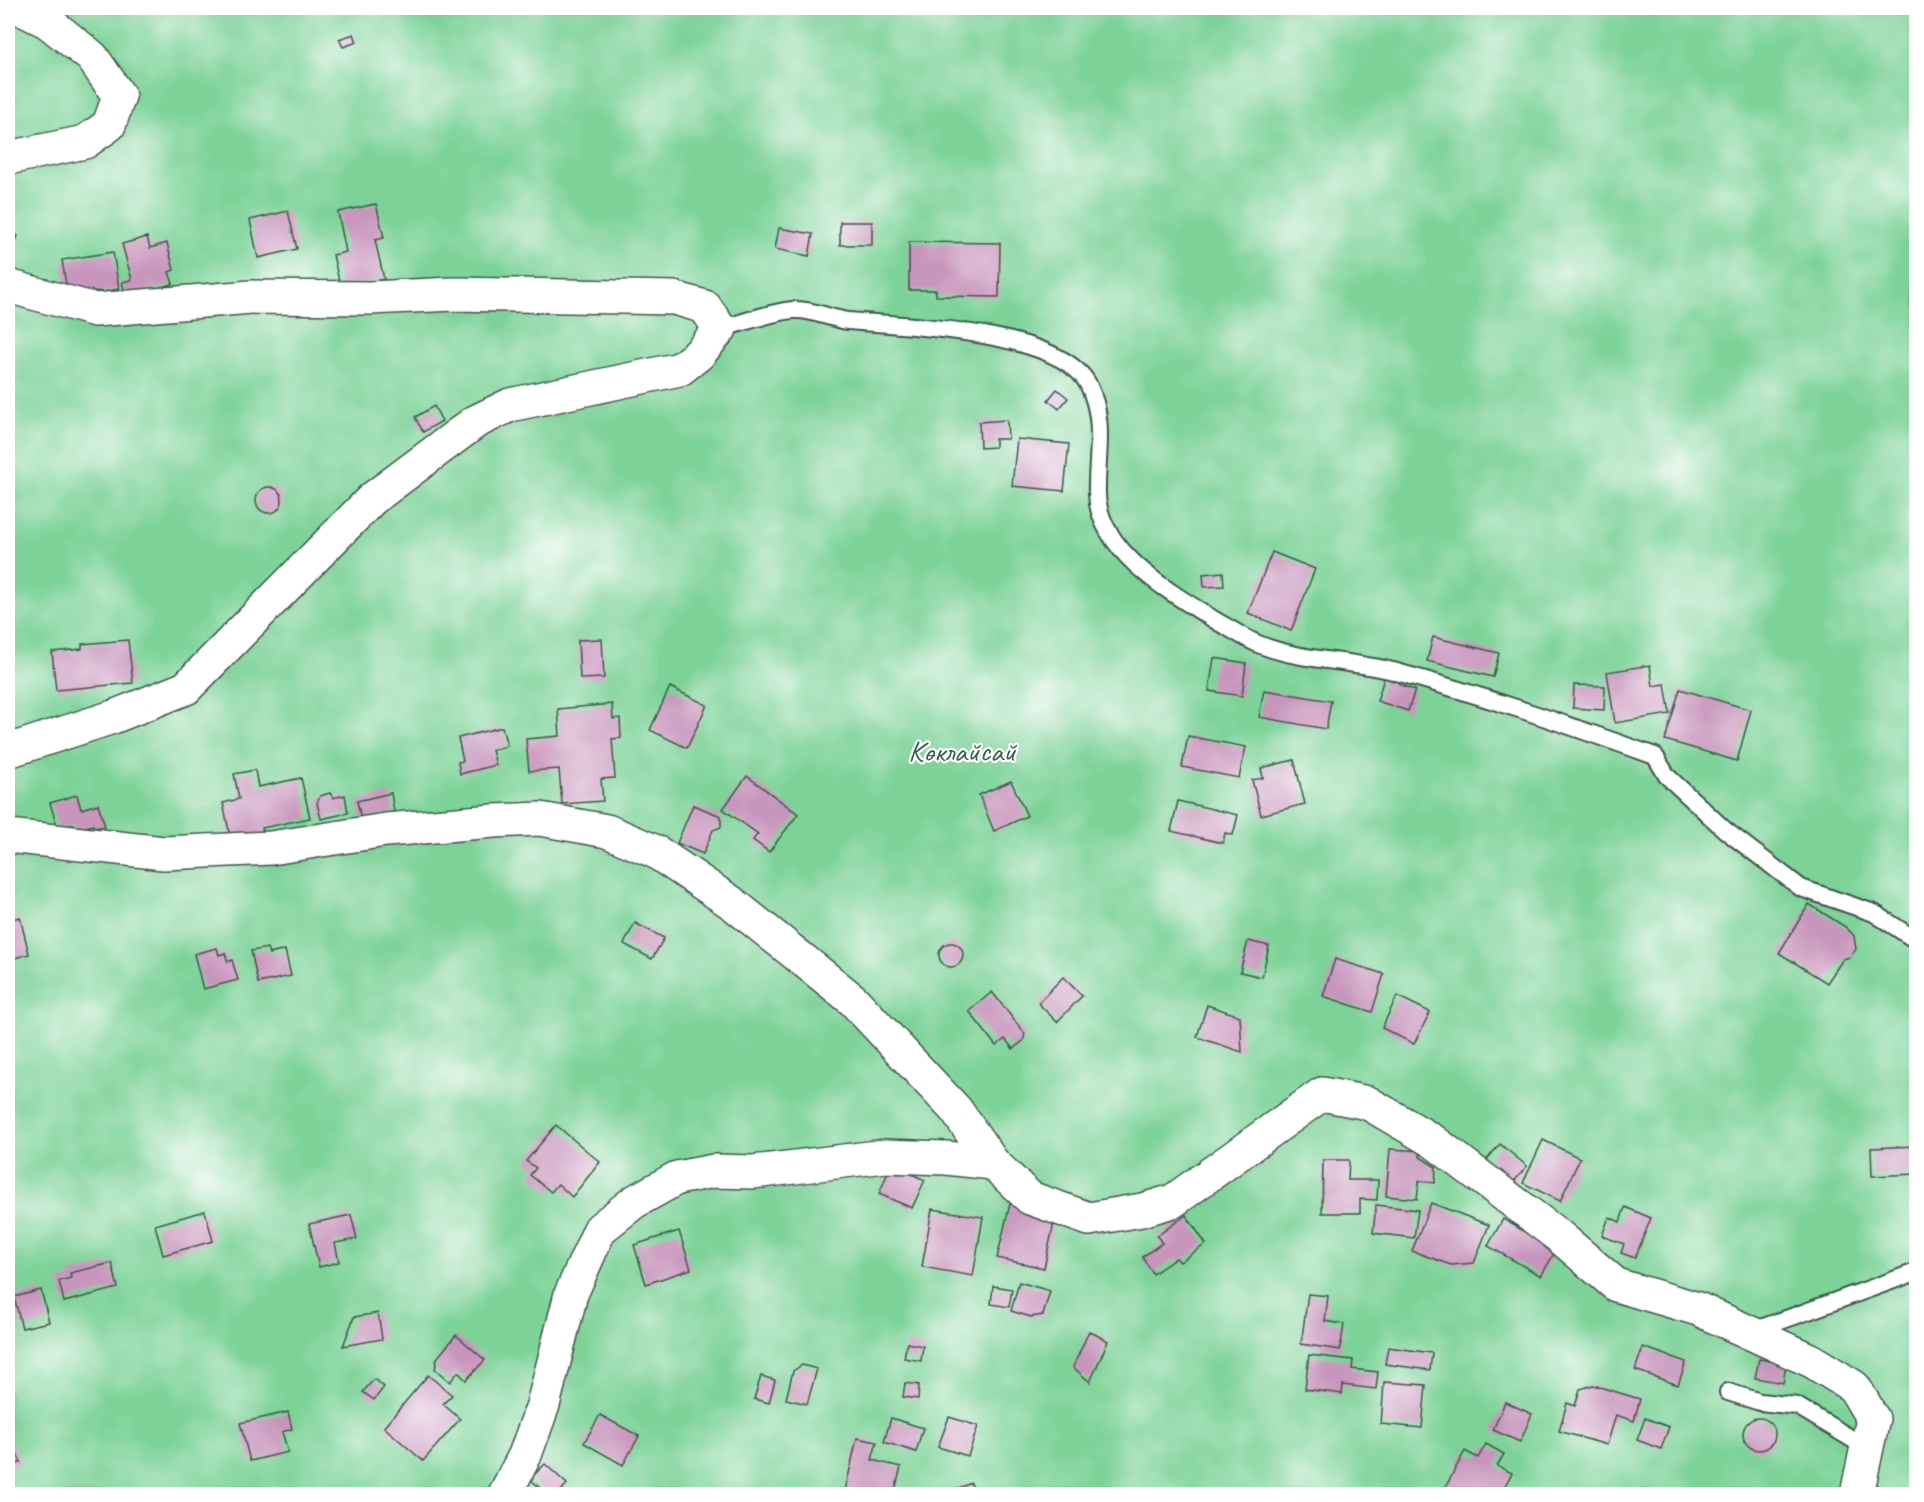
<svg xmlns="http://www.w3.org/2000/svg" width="1924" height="1502" viewBox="0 0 1924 1502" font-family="Caveat,sans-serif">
  <rect width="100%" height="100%" fill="#fff"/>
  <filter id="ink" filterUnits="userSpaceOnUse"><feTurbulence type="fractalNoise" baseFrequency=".0167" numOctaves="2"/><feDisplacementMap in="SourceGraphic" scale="12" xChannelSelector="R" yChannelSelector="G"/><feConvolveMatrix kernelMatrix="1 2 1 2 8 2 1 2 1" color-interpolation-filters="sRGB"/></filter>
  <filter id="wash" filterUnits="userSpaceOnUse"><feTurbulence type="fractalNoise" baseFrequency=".008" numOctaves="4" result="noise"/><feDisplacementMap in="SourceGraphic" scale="24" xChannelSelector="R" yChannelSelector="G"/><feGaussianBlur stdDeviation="1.35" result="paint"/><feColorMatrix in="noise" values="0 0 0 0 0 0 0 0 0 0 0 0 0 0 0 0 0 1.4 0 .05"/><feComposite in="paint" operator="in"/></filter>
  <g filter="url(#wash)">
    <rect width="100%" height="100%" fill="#edb"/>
    <rect fill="#7bd297" stroke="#4d8866" stroke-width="1.5" x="8" y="8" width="1908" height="1486"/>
    <g id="blocks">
      <g fill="#c895bc">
        <polygon points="354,34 357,42 343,47 339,39"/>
        <polygon points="376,204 384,238 375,240 384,279 341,289 333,255 346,252 338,212"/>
        <polygon points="288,211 297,249 258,258 250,220"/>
        <rect x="840" y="222" width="32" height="23"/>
        <polygon points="779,228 813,234 809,256 775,249"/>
        <polygon points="8,232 18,236 8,261"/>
        <polygon points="147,237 150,248 167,243 174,270 169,272 173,284 126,296 122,282 132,280 122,244"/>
        <polygon points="909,242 1000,243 999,297 936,296 936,290 909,290"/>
        <polygon points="113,252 119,289 104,292 71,289 66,284 62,260"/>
        <polygon points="1057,389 1068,398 1059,409 1048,400"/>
        <polygon points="434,406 442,421 423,432 415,417"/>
        <polygon points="1007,420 1008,439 995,439 995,447 980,448 979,422"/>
        <polygon points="1017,439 1069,444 1064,491 1012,486"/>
        <circle cx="269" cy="500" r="13"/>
        <polygon points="1272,552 1315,569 1291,631 1248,613"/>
        <polygon points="1223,572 1224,586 1204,587 1203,574"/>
        <polygon points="1433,637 1499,653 1493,677 1427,661"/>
        <polygon points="602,639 604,678 580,679 578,640"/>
        <polygon points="128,640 133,683 56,690 52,652 82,649 82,644"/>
        <polygon points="1214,658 1246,663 1242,696 1209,691"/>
        <polygon points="1650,665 1653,686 1665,684 1670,714 1615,723 1607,672"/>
        <polygon points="1385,675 1399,680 1400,685 1415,690 1408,711 1377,701"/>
        <polygon points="1574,685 1605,686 1604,710 1573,708"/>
        <polygon points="670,687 707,705 687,748 650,730"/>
        <polygon points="1680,689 1751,710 1737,761 1665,740"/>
        <polygon points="1264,690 1331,701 1326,729 1259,717"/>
        <polygon points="612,704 613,719 620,718 621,738 612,739 615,778 601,779 603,801 562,804 559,769 529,771 526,739 560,736 558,709"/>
        <polygon points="502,727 507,746 492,750 496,765 460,774 458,762 463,761 458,738"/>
        <polygon points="1188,736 1246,747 1239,778 1182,767"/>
        <polygon points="1294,760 1305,804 1261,815 1252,780 1263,778 1261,768"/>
        <polygon points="255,770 258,787 301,778 310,818 262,828 264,838 232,845 223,803 239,799 234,774"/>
        <polygon points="747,776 798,814 769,852 753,840 758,834 723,809"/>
        <polygon points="1011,781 1027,816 994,831 979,795"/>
        <polygon points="330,793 333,798 345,795 348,813 321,819 317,803 320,796"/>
        <polygon points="391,793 394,812 361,819 357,801"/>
        <polygon points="77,795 81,809 98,804 105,826 95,828 93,825 76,830 74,824 58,829 50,803"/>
        <polygon points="1178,801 1238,815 1233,835 1225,833 1223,843 1171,831"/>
        <polygon points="693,805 721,816 721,827 713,830 703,854 677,843"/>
        <polygon points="1809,904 1847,928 1854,936 1856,949 1850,957 1843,959 1827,983 1779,953"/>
        <polygon points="20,917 29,954 8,960 8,920"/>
        <polygon points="635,923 664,938 652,959 624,944"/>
        <polygon points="1248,941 1269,946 1262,977 1240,972"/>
        <circle cx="951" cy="955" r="12"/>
        <polygon points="217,948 219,955 225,953 228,962 232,960 238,980 203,989 194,954"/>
        <polygon points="267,948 269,954 285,950 291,976 258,983 251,951"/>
        <polygon points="1335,959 1384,974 1372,1012 1323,996"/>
        <polygon points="1063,977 1082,996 1057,1022 1038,1003"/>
        <polygon points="992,992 1025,1034 1023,1041 1013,1049 1005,1039 996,1046 969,1011"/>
        <polygon points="1397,996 1430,1012 1414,1044 1382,1028"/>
        <polygon points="1207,1005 1240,1016 1242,1052 1197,1037"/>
        <polygon points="556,1125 600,1162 572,1197 558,1184 551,1192 530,1175 536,1168 526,1161"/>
        <polygon points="1543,1140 1580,1158 1560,1201 1523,1183"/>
        <polygon points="1500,1144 1527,1166 1511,1185 1484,1163"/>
        <polygon points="1916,1146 1916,1174 1872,1176 1871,1148"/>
        <polygon points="1390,1149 1421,1151 1420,1157 1436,1167 1435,1183 1419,1181 1417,1199 1386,1196"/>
        <polygon points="1323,1160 1349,1160 1348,1180 1378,1180 1377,1200 1360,1199 1360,1213 1322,1213"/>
        <polygon points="891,1165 925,1180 912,1208 879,1194"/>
        <polygon points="1011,1200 1040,1207 1038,1219 1054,1223 1044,1268 997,1258"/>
        <polygon points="1431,1203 1489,1225 1474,1263 1451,1265 1412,1251"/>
        <polygon points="1376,1205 1418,1210 1414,1238 1373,1233"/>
        <polygon points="1625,1207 1651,1218 1635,1258 1621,1253 1624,1244 1602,1236 1609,1217 1620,1222"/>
        <polygon points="932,1209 983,1217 973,1276 922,1267"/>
        <polygon points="205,1211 213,1241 163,1255 155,1225"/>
        <polygon points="351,1215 357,1239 335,1243 339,1262 319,1267 309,1224"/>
        <polygon points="1186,1215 1206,1244 1180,1262 1176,1258 1153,1274 1142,1257 1162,1243 1157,1236"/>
        <polygon points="1503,1219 1556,1250 1541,1276 1488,1246"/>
        <polygon points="679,1231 691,1269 646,1284 634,1245"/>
        <polygon points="112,1263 118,1288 64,1302 59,1281 71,1278 70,1273"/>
        <polygon points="1019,1282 1050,1291 1043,1315 1031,1317 1011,1311"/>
        <polygon points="993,1286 1012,1289 1009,1307 991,1304"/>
        <polygon points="41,1290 49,1322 22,1328 14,1297"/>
        <polygon points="1308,1294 1328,1296 1325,1321 1344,1324 1340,1350 1301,1344"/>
        <polygon points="378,1313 382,1339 343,1346 354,1317"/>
        <polygon points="1089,1331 1108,1341 1090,1382 1073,1367"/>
        <polygon points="456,1335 485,1360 466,1380 458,1372 450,1382 435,1369 437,1358"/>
        <polygon points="907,1343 923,1346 921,1361 904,1358"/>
        <polygon points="1388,1347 1432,1353 1430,1370 1385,1364"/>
        <polygon points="1643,1347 1686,1362 1678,1385 1635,1370"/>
        <polygon points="1309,1355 1353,1360 1352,1369 1378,1372 1376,1389 1343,1385 1342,1394 1305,1389"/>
        <polygon points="1759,1359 1786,1364 1783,1383 1755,1378"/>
        <polygon points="802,1365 817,1369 807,1404 786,1399 793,1371"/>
        <polygon points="428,1375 452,1395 443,1404 460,1419 423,1461 384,1427"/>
        <polygon points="761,1376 775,1380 769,1403 754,1399"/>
        <polygon points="374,1379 384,1387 374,1400 363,1392"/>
        <polygon points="1384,1382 1426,1385 1422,1428 1381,1424"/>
        <polygon points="905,1383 919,1385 918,1399 903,1397"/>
        <polygon points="1593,1385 1640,1399 1634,1421 1616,1415 1607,1445 1559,1431 1567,1403 1575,1406 1580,1389"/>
        <polygon points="1505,1402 1532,1414 1520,1442 1493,1430"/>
        <polygon points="288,1412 292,1429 282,1432 288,1452 250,1461 240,1423"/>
        <polygon points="600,1415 639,1436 623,1465 584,1443"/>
        <polygon points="949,1417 978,1426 968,1456 938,1447"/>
        <polygon points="891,1418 923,1428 916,1452 884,1442"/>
        <polygon points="1645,1418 1669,1427 1661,1449 1637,1440"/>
        <circle cx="1759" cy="1434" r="16"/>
        <polygon points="8,1435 21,1462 8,1469"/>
        <polygon points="857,1438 877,1442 872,1460 901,1467 894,1494 858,1494 845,1491"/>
        <polygon points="1486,1444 1504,1454 1497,1466 1512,1473 1500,1494 1491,1491 1489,1494 1458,1494 1445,1488 1465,1451 1478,1458"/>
        <polygon points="545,1464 567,1484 558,1494 547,1494 530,1479"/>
        <polygon points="971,1483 975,1494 956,1494 959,1488"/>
        <polygon points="1640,1490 1663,1493 1663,1494 1639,1494"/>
      </g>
    </g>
  </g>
  <g filter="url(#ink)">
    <use href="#blocks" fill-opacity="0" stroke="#3e5548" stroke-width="1.5"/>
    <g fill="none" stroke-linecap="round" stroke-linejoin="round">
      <defs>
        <g id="lane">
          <path d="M720,329C739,324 780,309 797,310C814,310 831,319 848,321C904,326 1063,330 1089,386C1106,422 1096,456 1097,494C1099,553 1173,594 1218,622C1231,629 1245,638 1258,644C1300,661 1349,660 1393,671C1482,695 1568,725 1655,756L1667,776L1725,830L1801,888L1874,913L1911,937"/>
          <polyline points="1750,1332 1916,1272"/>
          <polyline points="1728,1392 1760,1402 1797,1406 1867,1448"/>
        </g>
        <g id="street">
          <polyline points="8,158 85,142 109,125 119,96 92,57 48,22 20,8"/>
          <polyline points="8,286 95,310 251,297 370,298 454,294 674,298 705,307 720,329 699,354 680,369 510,405 475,422 372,499 186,688 113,717 8,751"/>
          <polyline points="8,836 164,853 271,848 386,830 493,821 540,819 607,831 656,852 732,903 853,1000 956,1110 993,1163 1030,1198 1089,1219 1142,1210 1173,1201 1322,1094 1368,1103 1433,1141 1560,1237 1616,1285 1698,1309 1812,1361 1854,1387 1873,1419 1857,1494"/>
          <polyline points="505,1494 525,1455 543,1405 571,1294 600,1229 634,1202 677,1178 714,1171 753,1172 885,1156 946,1158 993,1163"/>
        </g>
      </defs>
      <use href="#lane" stroke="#3e5548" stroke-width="20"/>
      <use href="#street" stroke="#3e5548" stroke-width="36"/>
      <use href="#lane" stroke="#fff" stroke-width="16"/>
      <use href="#street" stroke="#fff" stroke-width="33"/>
    </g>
  </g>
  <g text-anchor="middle" stroke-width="4.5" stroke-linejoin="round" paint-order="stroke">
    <g font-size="30" fill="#36624d" stroke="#fff">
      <text x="962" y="761">Көклайсай</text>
    </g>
  </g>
  <rect width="1924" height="1502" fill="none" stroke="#fff" stroke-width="30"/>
</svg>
